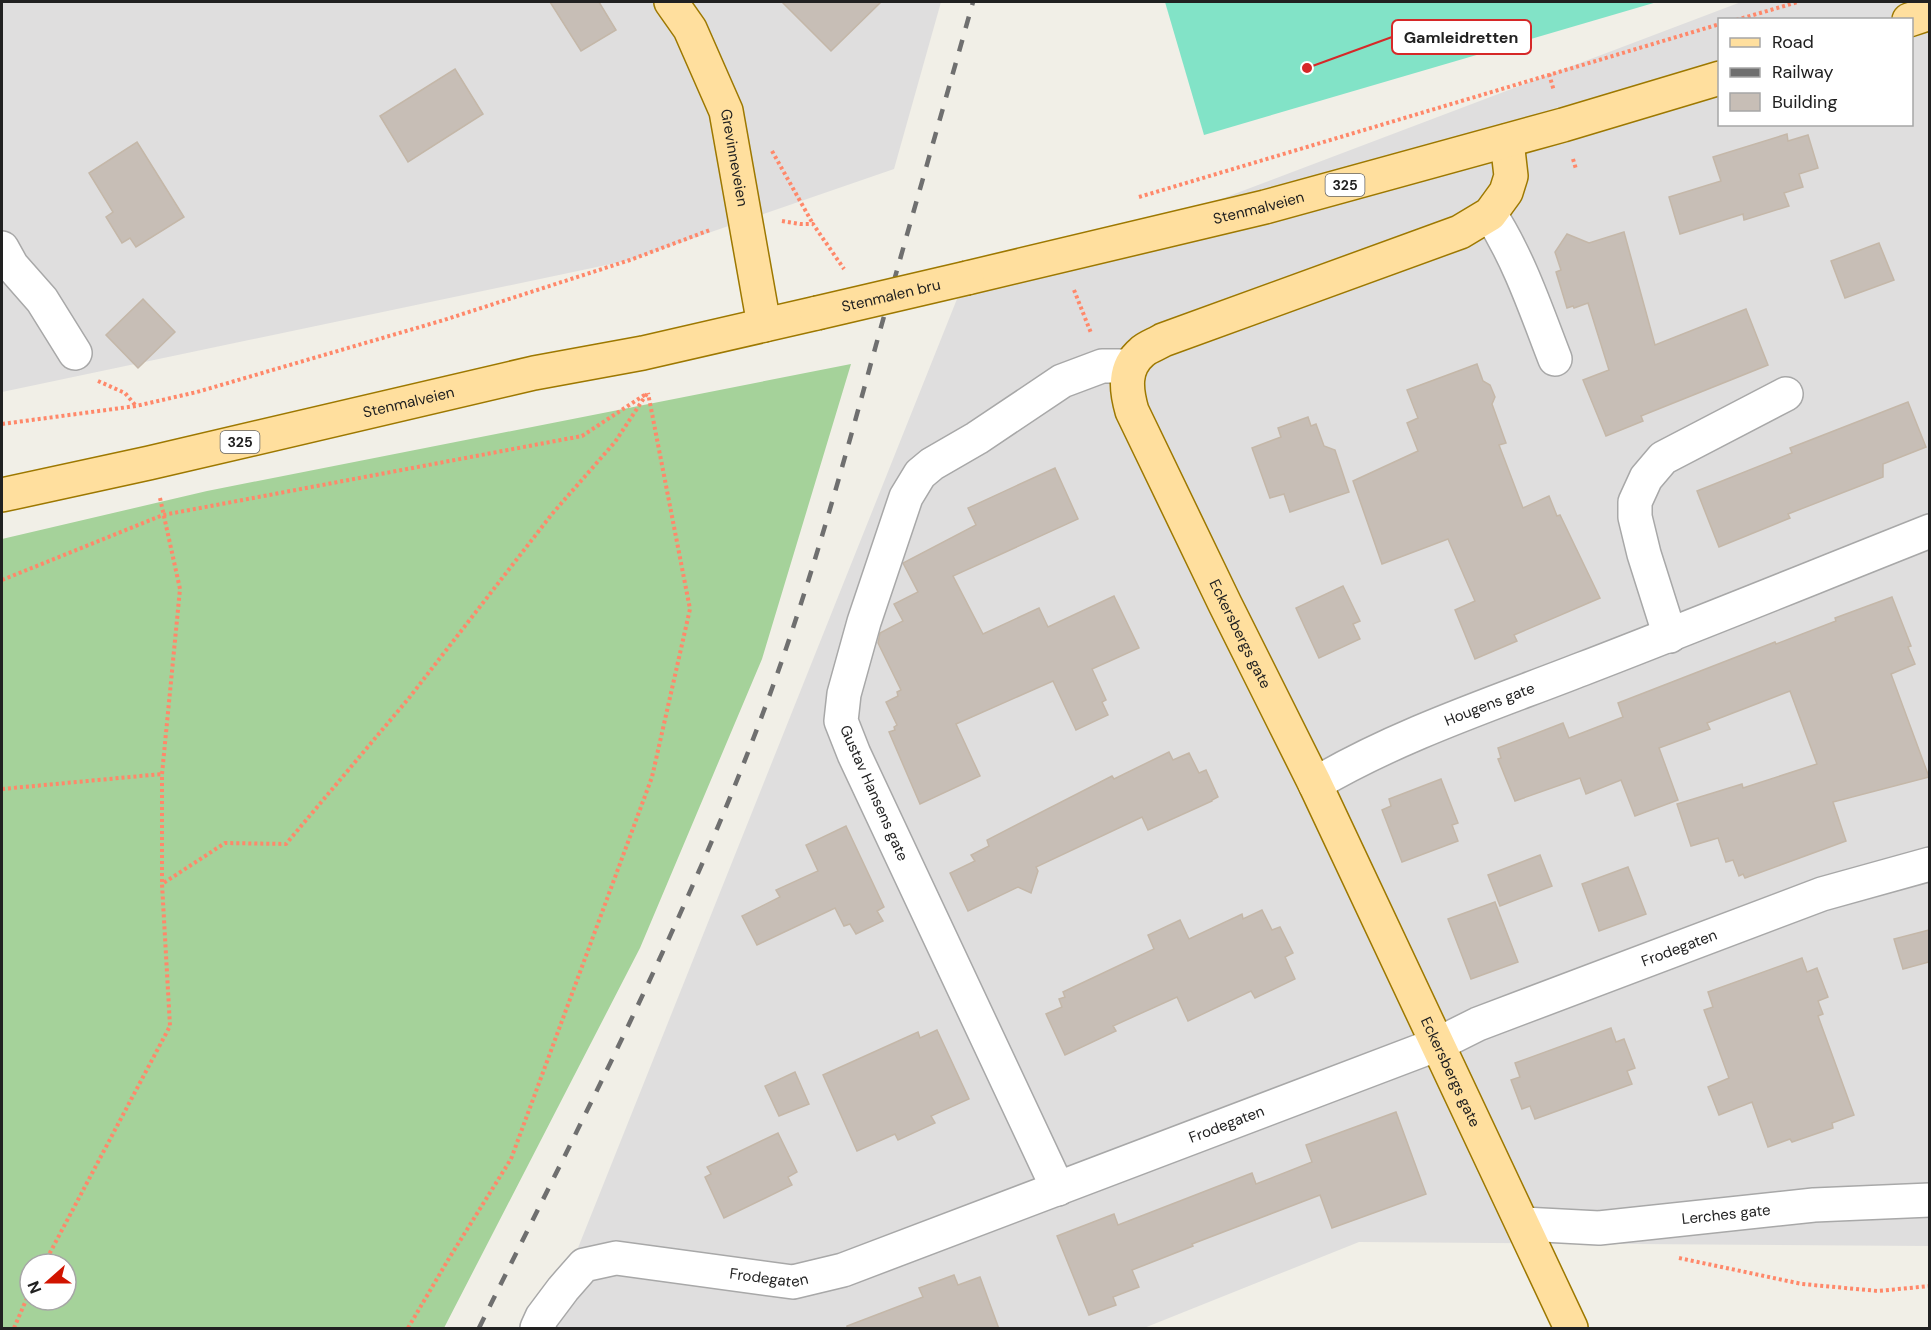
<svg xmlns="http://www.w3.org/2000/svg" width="1931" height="1330" viewBox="0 0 1931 1330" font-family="'DM Sans',sans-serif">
  <rect width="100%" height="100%" fill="#f1efe7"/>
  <g fill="#dfdede" fill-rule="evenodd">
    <polygon points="2,2 941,2 894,169 630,260 2,392"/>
    <path d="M1741,2H1929V1246L1359,1242L1144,1328H546L957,299ZM1720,20H1912V124H1720Z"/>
  </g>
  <path fill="#a5d29a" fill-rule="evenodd" d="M851,364L762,659L640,948L444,1328H2V539L207,491ZM30,1264H66V1300H30Z"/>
  <polygon fill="#82e3c7" points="1165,2 1657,2 1204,135"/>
  <g fill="#c7beb6" stroke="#c4b7a8" stroke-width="1.5">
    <polygon points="550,2 599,2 616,30 581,51"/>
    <polygon points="782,2 881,2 831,51"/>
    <polygon points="455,69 483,114 408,162 380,116"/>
    <polygon points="1787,134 1788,141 1808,135 1818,168 1799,174 1803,187 1784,193 1789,206 1744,220 1743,214 1680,234 1669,197 1721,181 1713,157"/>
    <polygon points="137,142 184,217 136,247 130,238 122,243 106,217 113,212 89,173"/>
    <polygon points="1624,232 1655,345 1746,309 1768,365 1641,416 1643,421 1606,436 1583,380 1609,370 1588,303 1574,308 1573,306 1567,308 1556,272 1561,270 1555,252 1567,234 1589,243"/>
    <polygon points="1879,243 1894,280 1845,298 1831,261"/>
    <polygon points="143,299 175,332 138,368 106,335"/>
    <polygon points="1477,364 1483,381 1490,385 1495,397 1492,404 1506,443 1499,445 1523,508 1549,496 1557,516 1560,515 1600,598 1514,635 1517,641 1475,659 1455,610 1475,601 1448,539 1382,564 1353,481 1418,451 1407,423 1418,418 1407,390"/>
    <polygon points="1908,402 1926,447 1883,464 1883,477 1788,514 1790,518 1719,547 1697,491 1792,453 1790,448"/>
    <polygon points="1308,417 1311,426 1316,424 1324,446 1335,450 1349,492 1290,512 1284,494 1270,498 1252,448 1281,437 1278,428"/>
    <polygon points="1055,468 1078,519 953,576 983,634 1039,608 1048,627 1114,596 1139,648 1092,669 1106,700 1102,702 1108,715 1076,730 1053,681 956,724 980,776 920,804 889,732 895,730 894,727 897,725 886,702 898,696 897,692 901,690 878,643 880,633 903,621 894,604 918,592 903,563 976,525 968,508"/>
    <polygon points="1343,586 1360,621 1353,624 1360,639 1319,658 1296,608"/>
    <polygon points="1892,597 1911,646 1908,647 1915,664 1891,674 1929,777 1833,802 1846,841 1745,878 1743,874 1739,876 1733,860 1726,862 1718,838 1691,846 1677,804 1742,784 1743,788 1817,764 1790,691 1707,723 1710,729 1659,748 1678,800 1635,816 1621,780 1586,794 1580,778 1515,801 1498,759 1501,758 1498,748 1563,723 1569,738 1623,717 1618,703 1775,642 1776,644 1836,621 1835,618"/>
    <polygon points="1169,752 1173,760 1189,753 1199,773 1206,770 1218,797 1212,800 1212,801 1148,830 1142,817 1036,867 1038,871 1031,893 1018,887 968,911 950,873 975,861 971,855 989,846 987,840 1112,776 1114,779"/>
    <polygon points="1441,779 1458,823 1452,825 1458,841 1402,862 1382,810 1391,806 1389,799"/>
    <polygon points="846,826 884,907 877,911 883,921 856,934 850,924 844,926 835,908 757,945 742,916 780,897 776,890 818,871 806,845"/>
    <polygon points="1540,855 1552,886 1500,906 1488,875"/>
    <polygon points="1628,867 1646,914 1599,931 1582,884"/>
    <polygon points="1495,902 1518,962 1471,979 1448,919"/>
    <polygon points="1262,910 1272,930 1280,927 1293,953 1285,957 1295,979 1255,998 1251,991 1188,1021 1177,997 1113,1026 1116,1031 1065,1055 1046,1014 1062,1007 1059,999 1065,997 1063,992 1154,949 1148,935 1180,920 1189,939 1242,914 1243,919"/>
    <polygon points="1929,930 1929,962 1903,969 1894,939"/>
    <polygon points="1802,958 1807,972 1817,968 1828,997 1818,1001 1823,1014 1818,1016 1854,1115 1832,1123 1833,1128 1792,1142 1790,1139 1768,1147 1752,1102 1719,1115 1708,1087 1729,1078 1704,1010 1713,1007 1708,992"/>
    <polygon points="1611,1028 1616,1042 1624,1039 1635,1068 1627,1071 1632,1084 1535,1119 1530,1106 1522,1109 1511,1080 1520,1077 1515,1063"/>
    <polygon points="937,1030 969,1099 931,1116 935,1123 898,1140 895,1134 857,1151 823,1075 918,1032 920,1038"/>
    <polygon points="795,1072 809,1104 779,1116 765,1086"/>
    <polygon points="1396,1112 1426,1194 1332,1228 1320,1195 1192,1244 1193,1246 1132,1270 1139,1287 1113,1297 1116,1305 1089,1315 1057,1236 1114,1214 1118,1225 1252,1173 1256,1184 1312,1162 1306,1145"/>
    <polygon points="778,1133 797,1172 788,1177 792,1185 724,1218 705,1177 711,1174 707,1167"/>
    <polygon points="954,1275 958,1285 980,1277 999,1329 847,1329 847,1326 923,1297 919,1288"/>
  </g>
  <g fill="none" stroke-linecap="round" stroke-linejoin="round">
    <defs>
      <g id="minor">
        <path d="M1490,214C1519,259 1536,310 1555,359"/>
        <polyline points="2,248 12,266 42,300 75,353"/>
        <polyline points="1670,636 1644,554 1635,517 1635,502 1646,478 1663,458 1786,394"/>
        <path id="s1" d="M1315,784C1398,735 1492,704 1582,669C1699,624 1814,577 1930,531"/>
        <polyline points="1058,1189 854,754 841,721 844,694 864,622 906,497 920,474 932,464 977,438 1062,381 1102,366 1130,366"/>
        <path id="s2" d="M1523,1224L1599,1228L1814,1205L1930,1200"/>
        <path id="s3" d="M537,1328L542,1317L563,1289L584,1265L616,1258L793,1282L843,1270L1438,1044L1478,1024L1822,894L1930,864"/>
      </g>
      <g id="major">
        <path id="s4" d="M671,2L690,29L726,111L764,325"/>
        <polyline points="1909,20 1930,13"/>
        <path id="s5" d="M1507,141L1511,176L1506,192L1490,214L1460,232L1163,340C1157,344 1147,347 1142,352C1123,368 1126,390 1132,411L1225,604L1315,784L1571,1328"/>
        <path id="s6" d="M967,278L1265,207L1563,125L1720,78"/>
        <path id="s7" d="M2,495L149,463L534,373L643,353L817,313"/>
      </g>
    </defs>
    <use href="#minor" stroke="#a8a8a8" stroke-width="36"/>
    <use href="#major" stroke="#9d7800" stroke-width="36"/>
    <g stroke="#ff886a" stroke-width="4" stroke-dasharray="3 3" stroke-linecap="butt">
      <polyline points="1736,20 1798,2"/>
      <polyline points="1549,74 1554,91"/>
      <polyline points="772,151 813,224"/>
      <polyline points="1573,159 1576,169"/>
      <polyline points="1139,197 1720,24"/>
      <polyline points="782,221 800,224 813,224 844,269"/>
      <polyline points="1074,290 1091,333"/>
      <polyline points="98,381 125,393 136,406"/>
      <polyline points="2,424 136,406 197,392 444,320 630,260 710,230"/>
      <polyline points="160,498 180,589 162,774 162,883"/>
      <polyline points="2,580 163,515 582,436 646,394"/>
      <polyline points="2,789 162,774"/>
      <polyline points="1679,1258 1802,1284 1878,1291 1930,1286"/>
      <polyline points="44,1264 170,1026 162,884 225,843 286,844 409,698 552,514 615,442 648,392"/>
      <polyline points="14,1328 30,1291"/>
      <polyline points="408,1328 448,1260 511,1159 652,777 690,609 648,393"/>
    </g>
    <use href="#minor" stroke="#fff" stroke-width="33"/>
    <use href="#major" stroke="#ffdf9e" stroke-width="33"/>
    <path stroke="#6f6f6f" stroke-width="4.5" stroke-dasharray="12 12" stroke-linecap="butt" d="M479,1328C579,1126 684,925 763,713C808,593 842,469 876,345C908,230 941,116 973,2"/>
    <defs>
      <g id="major-bridge">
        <path id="s8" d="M817,313L967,278"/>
      </g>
    </defs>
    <use href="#major-bridge" stroke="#9d7800" stroke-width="36" stroke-linecap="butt"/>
    <use href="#major-bridge" stroke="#ffdf9e" stroke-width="33"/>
  </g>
  <g text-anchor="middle" stroke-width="4.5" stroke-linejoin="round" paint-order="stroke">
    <g fill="#fff" stroke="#646464" stroke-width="1.5">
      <rect x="1325.5" y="174" width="39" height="22" rx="4.5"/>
      <rect x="220.5" y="431" width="39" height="22" rx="4.5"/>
    </g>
    <g font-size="14" font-weight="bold" fill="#212121">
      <text x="1345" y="190">325</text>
      <text x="240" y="447">325</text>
    </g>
    <g font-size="15" fill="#212121" stroke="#fff">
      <text dy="5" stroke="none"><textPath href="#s4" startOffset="170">Grevinneveien</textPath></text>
      <text dy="5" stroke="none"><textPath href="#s6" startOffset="300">Stenmalveien</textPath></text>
      <text dy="5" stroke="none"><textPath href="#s8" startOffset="76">Stenmalen bru</textPath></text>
      <text dy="5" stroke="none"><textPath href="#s7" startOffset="417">Stenmalveien</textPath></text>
      <text dy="5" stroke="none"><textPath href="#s5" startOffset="766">Eckersbergs gate</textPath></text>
      <text dy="5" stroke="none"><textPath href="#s1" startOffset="192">Hougens gate</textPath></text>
      <text transform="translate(874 793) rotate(66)" y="5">Gustav Hansens gate</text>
      <text dy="5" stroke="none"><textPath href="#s3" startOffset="1238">Frodegaten</textPath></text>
      <text dy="5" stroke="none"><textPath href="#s5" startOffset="1252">Eckersbergs gate</textPath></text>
      <text dy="5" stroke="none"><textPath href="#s3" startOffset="752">Frodegaten</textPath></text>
      <text dy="5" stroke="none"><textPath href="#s2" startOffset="204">Lerches gate</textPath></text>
      <text dy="5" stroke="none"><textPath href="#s3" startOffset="266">Frodegaten</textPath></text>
    </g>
  </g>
  <path fill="none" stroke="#d62828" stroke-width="2" d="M1307 68L1392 37"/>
  <circle fill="#d62828" stroke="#fff" stroke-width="2" cx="1307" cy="68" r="6"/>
  <rect fill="#fff" stroke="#d62828" stroke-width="2" x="1392" y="20" width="139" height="34" rx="6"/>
  <g font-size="16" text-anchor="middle" font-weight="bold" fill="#212121">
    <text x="1461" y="43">Gamleidretten</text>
  </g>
  <rect width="1931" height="1330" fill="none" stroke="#212121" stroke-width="6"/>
  <rect x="1718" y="18" width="195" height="108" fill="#ffffff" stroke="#a6a6a6" stroke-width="1.5"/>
  <rect x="1730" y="38" width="30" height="9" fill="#ffdf9e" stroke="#a6a6a6" stroke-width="1.5"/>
  <text x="1772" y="48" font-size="18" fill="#212121">Road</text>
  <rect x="1730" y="68" width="30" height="9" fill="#6f6f6f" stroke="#a6a6a6" stroke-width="1.5"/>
  <text x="1772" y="78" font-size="18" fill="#212121">Railway</text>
  <rect x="1730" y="93" width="30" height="18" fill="#c7beb6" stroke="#a6a6a6" stroke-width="1.5"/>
  <text x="1772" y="108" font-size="18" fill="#212121">Building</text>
  <g transform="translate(48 1282) rotate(249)"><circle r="28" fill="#ffffff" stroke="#a6a6a6" stroke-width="1.5"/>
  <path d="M0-4.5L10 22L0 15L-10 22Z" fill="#d11400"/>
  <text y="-9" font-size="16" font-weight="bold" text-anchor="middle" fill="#212121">N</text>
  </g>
</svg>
